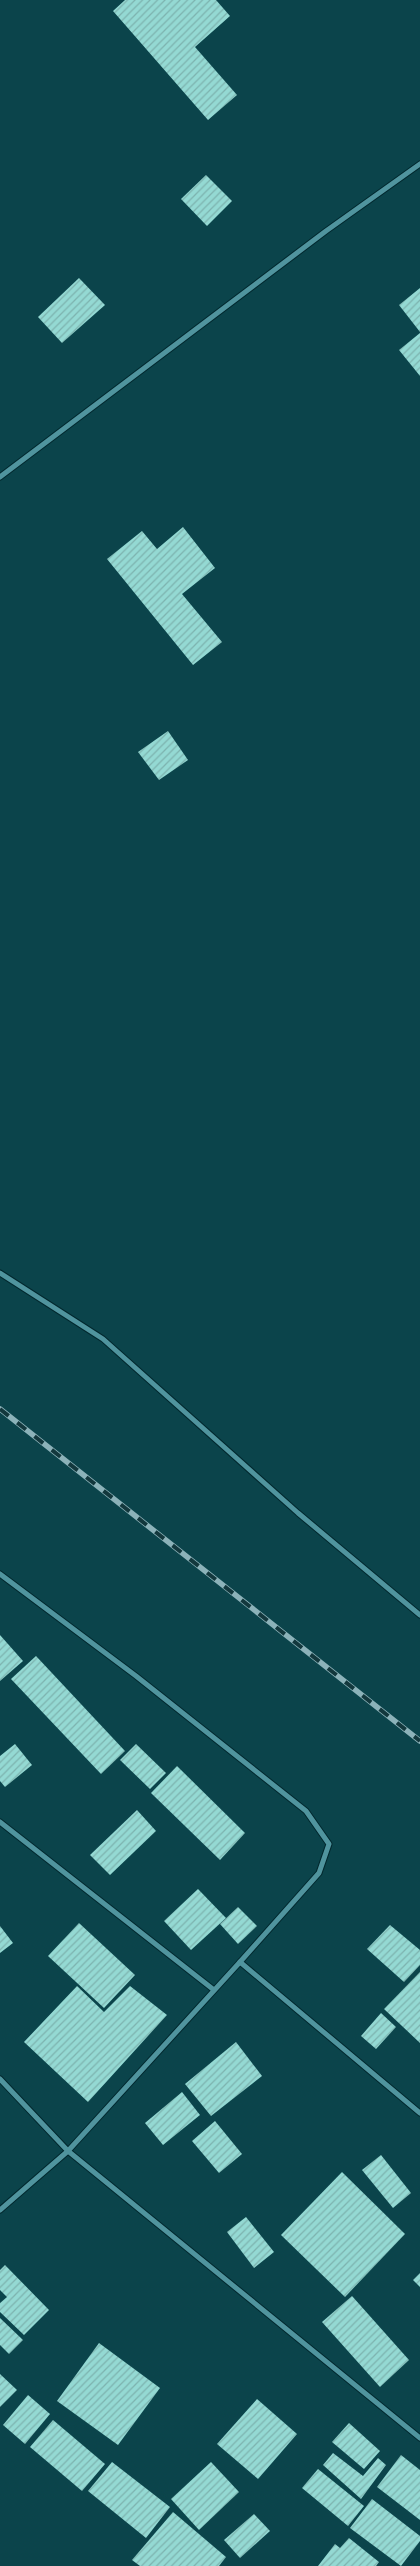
<svg xmlns="http://www.w3.org/2000/svg" width="420" height="2566" viewBox="0 0 420 2566" font-family="'Source Serif 4',serif">
  <defs>
    <pattern id="building-hatch" width="6" height="6" patternUnits="userSpaceOnUse" patternTransform="scale(1.25)"><rect width="6" height="6" fill="#94d9d3"/><path d="M-1 1l2-2M0 6l6-6M5 7l2-2" fill="none" stroke="#7db3af"/></pattern>
  </defs>
  <rect width="100%" height="100%" fill="#0b444b"/>
  <g fill="url(#building-hatch)">
    <polygon points="125,0 216,0 230,16 195,47 237,95 208,120 113,11"/>
    <polygon points="206,175 232,201 207,226 181,199"/>
    <polygon points="79,278 105,305 62,343 38,317"/>
    <polygon points="420,288 420,332 399,305"/>
    <polygon points="420,333 420,376 399,350"/>
    <polygon points="183,527 215,568 182,594 222,642 193,665 107,559 142,531 157,549"/>
    <polygon points="168,731 188,760 159,780 138,752"/>
    <polygon points="0,1635 23,1661 0,1681"/>
    <polygon points="36,1656 125,1751 101,1774 11,1679"/>
    <polygon points="15,1744 32,1765 5,1787 0,1781 0,1756"/>
    <polygon points="136,1744 166,1773 150,1789 120,1760"/>
    <polygon points="177,1766 245,1833 220,1860 151,1793"/>
    <polygon points="137,1810 156,1831 110,1875 90,1855"/>
    <polygon points="198,1889 226,1918 191,1950 164,1921"/>
    <polygon points="238,1907 257,1926 238,1944 220,1924"/>
    <polygon points="79,1923 135,1975 104,2008 48,1956"/>
    <polygon points="390,1925 420,1950 420,1965 404,1982 367,1949"/>
    <polygon points="0,1926 13,1943 0,1953"/>
    <polygon points="420,1972 420,2043 384,2009"/>
    <polygon points="77,1986 104,2012 130,1986 167,2015 88,2102 24,2042"/>
    <polygon points="381,2013 396,2027 376,2049 361,2036"/>
    <polygon points="236,2042 262,2076 211,2116 185,2084"/>
    <polygon points="182,2092 200,2115 163,2145 145,2123"/>
    <polygon points="215,2121 242,2154 219,2173 192,2141"/>
    <polygon points="381,2155 411,2193 393,2208 362,2170"/>
    <polygon points="342,2172 405,2234 345,2297 281,2235"/>
    <polygon points="246,2217 274,2252 254,2268 227,2232"/>
    <polygon points="5,2265 49,2310 24,2335 0,2312 0,2303 7,2297 0,2290 0,2270"/>
    <polygon points="420,2273 420,2287 413,2280"/>
    <polygon points="352,2296 409,2360 380,2387 322,2322"/>
    <polygon points="0,2318 23,2340 9,2354 0,2345"/>
    <polygon points="99,2343 160,2388 118,2445 57,2401"/>
    <polygon points="0,2374 17,2390 0,2407"/>
    <polygon points="28,2395 50,2414 25,2444 3,2425"/>
    <polygon points="257,2399 297,2434 258,2479 217,2444"/>
    <polygon points="53,2420 105,2464 82,2491 30,2447"/>
    <polygon points="349,2423 380,2451 364,2469 332,2442"/>
    <polygon points="333,2453 363,2476 378,2458 386,2465 361,2499 323,2465"/>
    <polygon points="401,2455 420,2470 420,2520 377,2487"/>
    <polygon points="112,2462 170,2507 146,2538 88,2491"/>
    <polygon points="211,2462 239,2492 199,2530 171,2499"/>
    <polygon points="318,2469 364,2506 348,2526 302,2488"/>
    <polygon points="372,2499 420,2536 420,2541 401,2566 350,2528"/>
    <polygon points="173,2512 226,2557 219,2566 140,2566 132,2560"/>
    <polygon points="254,2514 270,2531 240,2558 224,2540"/>
    <polygon points="349,2538 379,2562 376,2566 318,2566 335,2544 340,2548"/>
  </g>
  <g fill="none" stroke-linecap="round" stroke-linejoin="round">
    <defs>
      <g id="minor">
        <polyline points="0,477 326,231 420,164"/>
        <polyline points="0,1273 103,1339 298,1513 420,1615"/>
        <polyline points="0,1574 136,1676 306,1811 329,1844 319,1873 240,1962"/>
        <polyline points="0,1822 214,1990"/>
        <polyline points="0,2079 68,2151 420,2438"/>
        <polyline points="0,2210 68,2151 240,1962 420,2113"/>
      </g>
    </defs>
    <use href="#minor" stroke="#02282e" stroke-width="7"/>
    <use href="#minor" stroke="#50949e" stroke-width="5"/>
    <defs>
      <polyline id="rail" points="0,1409 420,1741"/>
    </defs>
    <use href="#rail" stroke="#8cb2b9" stroke-width="5.5"/>
    <use href="#rail" stroke="#13383d" stroke-width="4" stroke-dasharray="11" stroke-linecap="butt"/>
  </g>
</svg>
